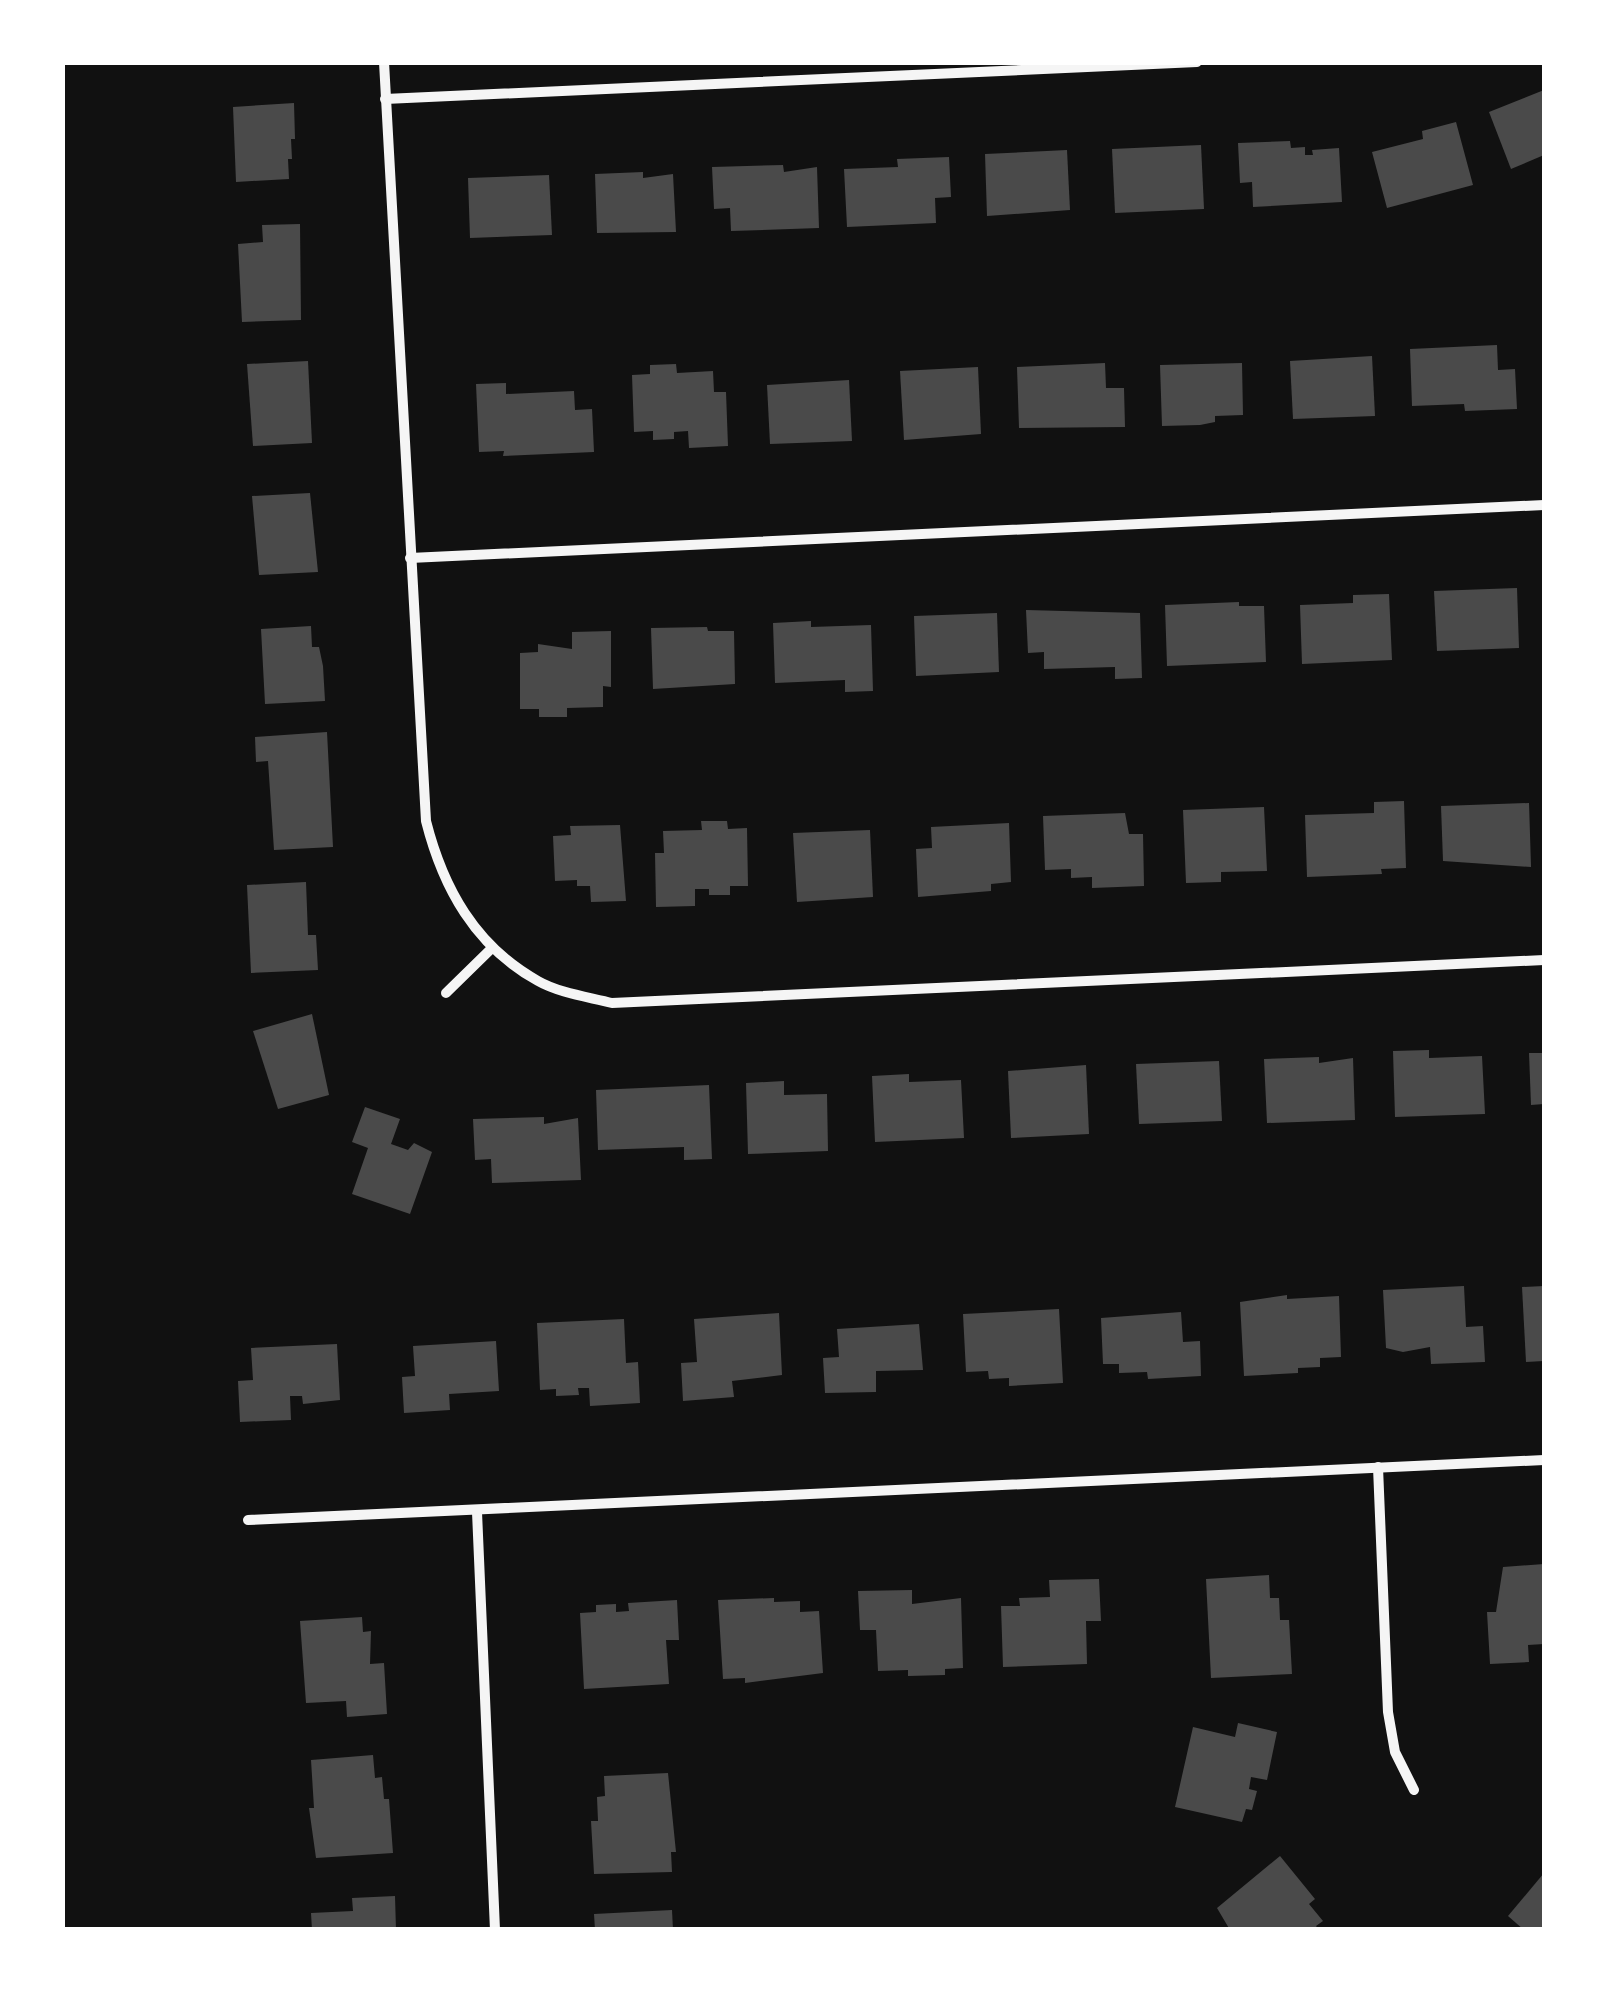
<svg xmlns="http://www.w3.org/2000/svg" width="1607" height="1992" viewBox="0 0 1607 1992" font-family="'Libre Baskerville',serif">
  <rect width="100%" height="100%" fill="#111"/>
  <g fill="#4a4a4a">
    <polygon points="1544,90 1544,155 1511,169 1489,112"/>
    <polygon points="294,103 295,139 291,139 292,159 288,159 289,179 236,182 233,107"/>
    <polygon points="1456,122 1473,185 1387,208 1372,152 1423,139 1422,131"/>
    <polygon points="1290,141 1291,148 1305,147 1305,155 1313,155 1312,150 1339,148 1342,202 1253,207 1252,182 1240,183 1238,143"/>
    <polygon points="1201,145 1204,209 1115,213 1112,149"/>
    <polygon points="1067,150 1070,210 987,216 985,154"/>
    <polygon points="949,157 951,197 935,198 936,223 847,227 844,169 898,167 897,159"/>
    <polygon points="783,165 784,172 817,167 819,228 731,231 730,208 714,209 712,167"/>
    <polygon points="643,172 643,178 673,174 676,232 597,233 595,174"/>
    <polygon points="549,175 552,235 470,238 468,178"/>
    <polygon points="300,224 301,320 242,322 238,244 263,242 262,225"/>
    <polygon points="1497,345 1498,370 1515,369 1517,409 1465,411 1464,404 1412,406 1410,349"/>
    <polygon points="1372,356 1375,416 1293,419 1290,361"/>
    <polygon points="308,361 312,443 253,446 247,364"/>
    <polygon points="1105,363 1106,388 1124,388 1125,427 1019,428 1017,367"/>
    <polygon points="1242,363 1243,415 1215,416 1215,422 1200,425 1162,426 1160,365"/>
    <polygon points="676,364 677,373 713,371 714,392 726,392 728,446 689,448 688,431 674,432 674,439 653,440 653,431 634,432 632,375 650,374 650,365"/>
    <polygon points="978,367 981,434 904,440 900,371"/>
    <polygon points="849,380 852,441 770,444 767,385"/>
    <polygon points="506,383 506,394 574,391 575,410 592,409 594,452 503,456 504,451 479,452 476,384"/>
    <polygon points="310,493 318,572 259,575 252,496"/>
    <polygon points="1517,588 1519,648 1437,651 1434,591"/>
    <polygon points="1389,594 1392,660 1302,664 1300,605 1353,603 1353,595"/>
    <polygon points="1239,602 1239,606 1264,606 1266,662 1167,666 1165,605"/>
    <polygon points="1026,610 1140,613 1142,678 1115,679 1115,667 1044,669 1044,652 1028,653"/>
    <polygon points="997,613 999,672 916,676 914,616"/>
    <polygon points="811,621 811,627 871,625 873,691 845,692 845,680 775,683 773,623"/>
    <polygon points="311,626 312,647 319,647 323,666 325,701 265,704 261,629"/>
    <polygon points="707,627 708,631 734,631 735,684 653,689 651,628"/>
    <polygon points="611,631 611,687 603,686 603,707 567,708 567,717 539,717 539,709 520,709 520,653 538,652 538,644 572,649 572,632"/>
    <polygon points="327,732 333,847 274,850 268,761 256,762 255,737"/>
    <polygon points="1404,801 1406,868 1381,869 1382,874 1307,877 1305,815 1374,813 1374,802"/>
    <polygon points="1529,803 1531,867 1443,861 1441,806"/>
    <polygon points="1264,807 1267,871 1221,872 1221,882 1186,883 1183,810"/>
    <polygon points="1125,813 1129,834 1143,834 1144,886 1092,888 1092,877 1071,878 1071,869 1045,870 1043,816"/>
    <polygon points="701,821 727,821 728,829 747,828 748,886 730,886 730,895 709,895 709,889 695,889 695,906 656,907 655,853 664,853 663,831 702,830"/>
    <polygon points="1009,823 1011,882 991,884 991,891 918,897 916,849 932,848 931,827"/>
    <polygon points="620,825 626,901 591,902 590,886 577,886 577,880 555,881 553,836 571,835 570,826"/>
    <polygon points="870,830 873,897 797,902 793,833"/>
    <polygon points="306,882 308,935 316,935 318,970 251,973 247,885"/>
    <polygon points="312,1014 329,1095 278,1109 253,1031"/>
    <polygon points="1429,1050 1429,1058 1482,1056 1485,1114 1395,1117 1393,1051"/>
    <polygon points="1529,1053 1544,1053 1544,1104 1531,1105"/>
    <polygon points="1319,1057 1319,1063 1353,1058 1355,1120 1267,1123 1264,1059"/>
    <polygon points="1219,1061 1222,1121 1139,1124 1136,1064"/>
    <polygon points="1086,1065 1089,1134 1011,1138 1008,1071"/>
    <polygon points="909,1074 909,1082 961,1080 964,1138 875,1142 872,1076"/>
    <polygon points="784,1081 784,1095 827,1094 828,1151 748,1154 746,1083"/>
    <polygon points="709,1085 712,1159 684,1160 684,1147 598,1150 596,1090"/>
    <polygon points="365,1107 400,1119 391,1144 408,1150 414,1143 432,1152 410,1214 352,1194 368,1148 352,1142"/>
    <polygon points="544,1117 544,1124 578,1118 581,1180 492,1183 491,1159 475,1160 473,1119"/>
    <polygon points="1464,1286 1466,1327 1483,1326 1485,1362 1431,1364 1430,1347 1403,1352 1386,1348 1383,1290"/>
    <polygon points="1544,1286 1544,1361 1526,1362 1522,1287"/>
    <polygon points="1287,1295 1287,1299 1339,1296 1341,1357 1320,1358 1320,1367 1298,1368 1298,1373 1244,1376 1240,1302"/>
    <polygon points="1059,1309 1063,1383 1009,1386 1009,1378 989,1379 988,1371 966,1372 963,1314"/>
    <polygon points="1181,1312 1183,1342 1200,1341 1201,1376 1148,1379 1147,1372 1119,1373 1119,1364 1103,1364 1101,1318"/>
    <polygon points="779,1313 782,1375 732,1381 734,1397 683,1401 681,1363 697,1362 694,1319"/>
    <polygon points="624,1319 626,1363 638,1362 640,1403 590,1406 589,1388 578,1388 579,1395 556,1396 556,1389 540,1390 537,1323"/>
    <polygon points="919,1324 923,1370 876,1371 876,1392 825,1393 823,1358 839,1357 837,1329"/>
    <polygon points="496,1341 499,1391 449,1394 450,1410 404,1413 402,1377 415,1376 413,1346"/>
    <polygon points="337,1344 340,1400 303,1404 302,1396 290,1396 291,1420 240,1422 238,1381 253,1380 251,1348"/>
    <polygon points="1544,1564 1544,1644 1528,1645 1529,1662 1490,1664 1487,1612 1496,1612 1503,1567"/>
    <polygon points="1269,1575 1270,1598 1279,1598 1280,1620 1289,1620 1292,1674 1211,1678 1206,1579"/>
    <polygon points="1099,1579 1101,1621 1086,1621 1087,1664 1003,1667 1001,1606 1020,1606 1019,1598 1050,1597 1049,1580"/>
    <polygon points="912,1590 912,1604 961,1598 963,1668 945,1669 945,1675 908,1676 908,1670 878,1671 876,1630 860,1630 858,1591"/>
    <polygon points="774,1598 774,1602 800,1601 800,1612 819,1611 823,1673 745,1683 745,1678 723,1679 718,1600"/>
    <polygon points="677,1600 679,1640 666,1640 669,1684 584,1689 580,1613 596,1612 596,1605 616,1604 616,1612 629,1611 628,1603"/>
    <polygon points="362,1617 363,1632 371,1631 370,1664 384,1663 387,1714 347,1717 346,1701 306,1703 300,1621"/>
    <polygon points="1238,1723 1277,1732 1267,1780 1251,1777 1249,1789 1257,1791 1252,1810 1246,1809 1242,1822 1175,1807 1193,1727 1235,1737"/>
    <polygon points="373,1755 375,1778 382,1777 384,1799 389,1799 393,1853 316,1858 309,1808 314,1808 311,1760"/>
    <polygon points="668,1773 676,1852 671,1852 672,1872 594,1874 591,1821 598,1821 597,1797 605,1796 604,1776"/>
    <polygon points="1280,1856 1315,1899 1309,1904 1323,1921 1316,1926 1319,1930 1230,1930 1217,1908"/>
    <polygon points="1544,1873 1544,1930 1524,1930 1508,1916"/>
    <polygon points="395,1896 396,1930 312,1930 311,1913 353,1911 352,1898"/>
    <polygon points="672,1910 673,1930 595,1930 594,1914"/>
  </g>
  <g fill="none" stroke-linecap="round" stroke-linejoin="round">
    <g stroke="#f5f5f5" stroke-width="10">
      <path d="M384,62L426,821C443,888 475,946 538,981C559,993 589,997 612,1003L1544,960"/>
      <polyline points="385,99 1197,62"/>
      <polyline points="410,558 1544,505"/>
      <polyline points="446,993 492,948"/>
      <polyline points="1378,1467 1388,1712 1395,1752 1414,1790"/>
      <polyline points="477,1512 495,1930"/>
      <polyline points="248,1520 1544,1460"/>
    </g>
  </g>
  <rect width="1607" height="1992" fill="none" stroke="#ffffff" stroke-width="130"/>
</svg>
